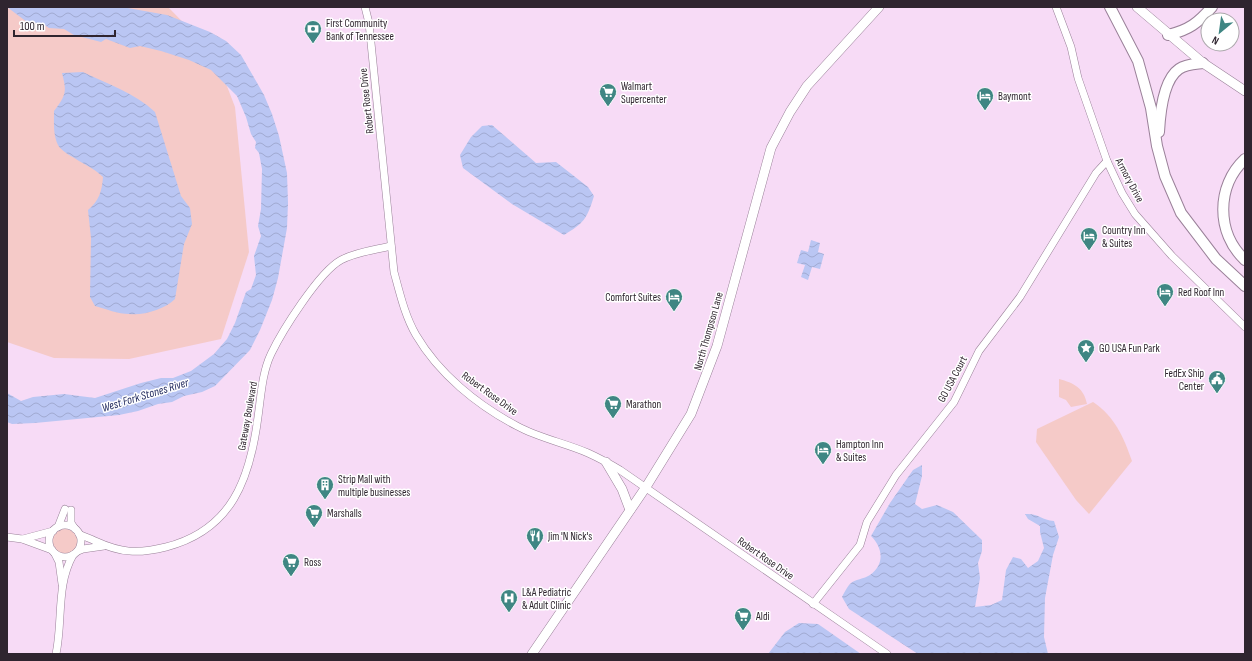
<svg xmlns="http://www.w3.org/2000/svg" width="1252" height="661" viewBox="0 0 1252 661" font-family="'Sofia Sans Condensed',sans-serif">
  <defs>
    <pattern id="water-waves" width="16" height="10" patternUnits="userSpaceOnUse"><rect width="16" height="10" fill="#bac6f3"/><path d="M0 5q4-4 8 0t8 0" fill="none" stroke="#a0aad1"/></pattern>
  </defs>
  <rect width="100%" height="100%" fill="#f7dbf6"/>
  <g fill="#f5cac8">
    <polygon points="7,7 168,7 215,55 235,107 249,252 221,339 129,359 54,358 7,342"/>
    <path d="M1059,379C1074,383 1084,388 1087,404L1071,407L1066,400L1059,397Z"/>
    <path d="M1093,402C1115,417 1123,436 1132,461L1089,514L1076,500L1036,442L1037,429Z"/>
    <circle cx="65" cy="542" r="13"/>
  </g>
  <g fill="url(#water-waves)">
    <polygon points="7,7 122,7 167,15 210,32 226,41 241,55 264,95 272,114 279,136 287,173 288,203 287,228 278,278 272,300 260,330 250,350 215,386 202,392 184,396 172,402 158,404 138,411 119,415 35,423 12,424 7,422 7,393 21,401 33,397 64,394 95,398 141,383 161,378 173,378 191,371 214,354 227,339 235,323 246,292 251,289 256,275 254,256 261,236 258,226 261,209 262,169 259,153 255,148 256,142 251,134 246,117 237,96 211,70 189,60 161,51 140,46 130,48 106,39 101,42 74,35 64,29 49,28 43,24 27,22"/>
    <path d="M83,72C108,84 135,93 155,112L181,196L190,208L192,224L184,244L175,299C165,309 143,316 129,314C118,314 106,309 95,306L90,297L91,238L88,210C99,201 102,191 103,177C93,166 63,155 58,145C53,135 54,122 54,111C66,95 67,92 62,73Z"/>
    <path d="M492,125L536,163L556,162L588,187L594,196C587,219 584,223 564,235L512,204L463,168L460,155L471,137L482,126Z"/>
    <polygon points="811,240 820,243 818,252 824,254 820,269 812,267 808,280 801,277 805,265 797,263 801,250 808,252"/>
    <path d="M922,465V476L915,504L922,509L937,505L953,512L982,540V551L978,563L980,578L975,607L991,605L1002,600L1006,570L1013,557L1021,559L1028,568L1038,561L1044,548L1040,532V526L1028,519L1025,514C1039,513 1041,520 1054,521L1059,537L1053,555L1045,598L1044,637L1048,654H918L849,609L842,597C844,593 847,587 850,584C855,579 864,579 870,575C885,564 883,548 871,536L890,503L913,470Z"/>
    <polygon points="799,623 818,624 861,654 768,654 785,632"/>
  </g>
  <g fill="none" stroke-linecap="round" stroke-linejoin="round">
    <defs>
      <g id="minor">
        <path d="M365,7L369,23L394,272C400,294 405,316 416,335C439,374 477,405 517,426C539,438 565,443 588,453C599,458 610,464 620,470L887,654"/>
        <polyline points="1056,7 1071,47 1078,78 1107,161 1122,193 1135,214 1172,256 1245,327"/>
        <polyline points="71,510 71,523 75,529"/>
        <circle cx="65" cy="541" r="16"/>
        <polyline points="58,527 65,509"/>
        <path d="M79,534C84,537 90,538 95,541C121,553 138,554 166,547C232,530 250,479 258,417C261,396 262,373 271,354C282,331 319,272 341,260C356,252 374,250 391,246"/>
        <polyline points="7,537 22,539 52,550"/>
        <polyline points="23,539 53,531"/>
        <polyline points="78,551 83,549 104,546"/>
        <polyline points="55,554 59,562 62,584"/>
        <polyline points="813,604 860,545 867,522 896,475 954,402 979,351 1020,297 1096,173 1107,161"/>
        <path d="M56,654C63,621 56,585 73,555"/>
      </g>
      <g id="major">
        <polyline points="1137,7 1203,63 1245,91"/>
        <polyline points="606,462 622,489 630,510"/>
        <polyline points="532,654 646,487 691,414 717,346 771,148 790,112 807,86 879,7"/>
      </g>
      <g id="highway">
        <polyline points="1110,7 1138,61 1151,108 1157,146 1165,176 1181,213 1216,259 1245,286"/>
        <path d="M1168,35C1189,30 1198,23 1212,7"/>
        <path d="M1159,132C1160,114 1163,80 1179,69C1186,64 1196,64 1203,63"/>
        <path d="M1245,159C1216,186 1216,233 1245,260"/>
      </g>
    </defs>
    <use href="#minor" stroke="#9a8199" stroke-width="8"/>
    <use href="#major" stroke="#9a8199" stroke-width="10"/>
    <use href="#highway" stroke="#9a8199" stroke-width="12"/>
    <use href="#minor" stroke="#fff" stroke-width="7"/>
    <use href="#major" stroke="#fff" stroke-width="9"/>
    <use href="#highway" stroke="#fff" stroke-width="10"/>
  </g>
  <defs>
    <symbol id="bank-pin" viewBox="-11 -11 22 30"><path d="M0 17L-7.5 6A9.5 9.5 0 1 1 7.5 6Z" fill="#3f8683" stroke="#fff"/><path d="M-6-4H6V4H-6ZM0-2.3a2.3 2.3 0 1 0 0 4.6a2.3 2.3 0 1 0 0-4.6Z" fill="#fff"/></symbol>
    <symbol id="supermarket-pin" viewBox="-11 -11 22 30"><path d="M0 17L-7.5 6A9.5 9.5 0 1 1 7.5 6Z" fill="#3f8683" stroke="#fff"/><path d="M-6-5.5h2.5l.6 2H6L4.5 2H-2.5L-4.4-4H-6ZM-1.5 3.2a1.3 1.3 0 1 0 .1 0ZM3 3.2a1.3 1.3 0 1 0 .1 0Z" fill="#fff"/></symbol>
    <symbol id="hotel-pin" viewBox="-11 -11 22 30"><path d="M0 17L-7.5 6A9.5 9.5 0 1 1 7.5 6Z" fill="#3f8683" stroke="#fff"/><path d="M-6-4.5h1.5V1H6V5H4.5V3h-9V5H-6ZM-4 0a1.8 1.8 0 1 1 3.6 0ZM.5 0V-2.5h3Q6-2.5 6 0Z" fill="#fff"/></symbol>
    <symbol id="sight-pin" viewBox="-11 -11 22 30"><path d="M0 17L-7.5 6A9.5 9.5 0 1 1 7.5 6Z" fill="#3f8683" stroke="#fff"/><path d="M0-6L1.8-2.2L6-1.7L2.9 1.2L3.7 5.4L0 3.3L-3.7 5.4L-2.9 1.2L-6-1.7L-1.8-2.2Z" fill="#fff"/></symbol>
    <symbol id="civic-pin" viewBox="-11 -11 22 30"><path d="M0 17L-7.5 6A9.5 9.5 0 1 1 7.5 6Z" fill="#3f8683" stroke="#fff"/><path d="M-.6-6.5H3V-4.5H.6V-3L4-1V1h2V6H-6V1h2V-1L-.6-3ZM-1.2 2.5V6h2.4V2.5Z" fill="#fff"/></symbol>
    <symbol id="building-pin" viewBox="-11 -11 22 30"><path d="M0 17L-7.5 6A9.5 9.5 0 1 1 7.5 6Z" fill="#3f8683" stroke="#fff"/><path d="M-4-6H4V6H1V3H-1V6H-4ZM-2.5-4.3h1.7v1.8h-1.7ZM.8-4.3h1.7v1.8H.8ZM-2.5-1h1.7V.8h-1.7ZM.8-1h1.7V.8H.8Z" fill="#fff"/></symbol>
    <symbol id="restaurant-pin" viewBox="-11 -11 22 30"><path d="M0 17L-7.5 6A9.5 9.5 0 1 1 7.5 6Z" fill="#3f8683" stroke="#fff"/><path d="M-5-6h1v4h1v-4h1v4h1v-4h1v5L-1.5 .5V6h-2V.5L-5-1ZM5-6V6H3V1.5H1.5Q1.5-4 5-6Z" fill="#fff"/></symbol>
    <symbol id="hospital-pin" viewBox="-11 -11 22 30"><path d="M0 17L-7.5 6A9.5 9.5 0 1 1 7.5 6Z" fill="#3f8683" stroke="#fff"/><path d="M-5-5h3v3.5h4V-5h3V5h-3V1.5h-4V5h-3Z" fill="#fff"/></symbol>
  </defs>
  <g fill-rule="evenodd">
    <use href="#bank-pin" x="303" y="19" width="20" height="27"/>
    <use href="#supermarket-pin" x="598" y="82" width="20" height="27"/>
    <use href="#hotel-pin" x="975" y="86" width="20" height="27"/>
    <use href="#hotel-pin" x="1079" y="226" width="20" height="27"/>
    <use href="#hotel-pin" x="1155" y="282" width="20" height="27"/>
    <use href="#hotel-pin" x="664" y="287" width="20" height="27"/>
    <use href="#sight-pin" x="1076" y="338" width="20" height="27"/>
    <use href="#civic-pin" x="1207" y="369" width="20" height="27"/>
    <use href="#supermarket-pin" x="603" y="394" width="20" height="27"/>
    <use href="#hotel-pin" x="813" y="440" width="20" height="27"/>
    <use href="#building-pin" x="315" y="475" width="20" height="27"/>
    <use href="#supermarket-pin" x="304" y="503" width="20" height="27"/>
    <use href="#restaurant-pin" x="525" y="526" width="20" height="27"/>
    <use href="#supermarket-pin" x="281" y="552" width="20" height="27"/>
    <use href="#hospital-pin" x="499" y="588" width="20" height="27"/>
    <use href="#supermarket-pin" x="733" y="606" width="20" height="27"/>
  </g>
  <g text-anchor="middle" stroke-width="3" stroke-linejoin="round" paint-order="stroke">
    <g font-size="11" fill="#2f252f" stroke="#fff" text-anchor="start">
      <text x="326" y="27">First Community<tspan x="326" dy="13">Bank of Tennessee</tspan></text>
      <text x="621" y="90">Walmart<tspan x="621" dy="13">Supercenter</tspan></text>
      <text x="998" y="100">Baymont</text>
      <text x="1102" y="234">Country Inn<tspan x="1102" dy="13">&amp; Suites</tspan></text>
      <text x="1178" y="296">Red Roof Inn</text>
      <text x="661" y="301" text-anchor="end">Comfort Suites</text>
      <text x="1099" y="352">GO USA Fun Park</text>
      <text x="1204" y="377" text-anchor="end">FedEx Ship<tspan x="1204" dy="13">Center</tspan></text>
      <text x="626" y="408">Marathon</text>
      <text x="836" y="448">Hampton Inn<tspan x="836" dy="13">&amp; Suites</tspan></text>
      <text x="338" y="483">Strip Mall with<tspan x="338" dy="13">multiple businesses</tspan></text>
      <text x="327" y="517">Marshalls</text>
      <text x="548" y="540">Jim 'N Nick's</text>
      <text x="304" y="566">Ross</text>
      <text x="522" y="596">L&amp;A Pediatric<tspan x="522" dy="13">&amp; Adult Clinic</tspan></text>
      <text x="756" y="620">Aldi</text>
    </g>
    <g font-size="11" fill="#2f252f" stroke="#fff">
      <text transform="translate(366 101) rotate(-96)" y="4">Robert Rose Drive</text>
      <text transform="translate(1130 180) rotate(62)" y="4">Armory Drive</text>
      <text transform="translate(708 331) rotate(-74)" y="4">North Thompson Lane</text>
      <text transform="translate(952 379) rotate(-62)" y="4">GO USA Court</text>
      <text transform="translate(490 393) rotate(36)" y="4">Robert Rose Drive</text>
      <text transform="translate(247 416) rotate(-80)" y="4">Gateway Boulevard</text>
      <text transform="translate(766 558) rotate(35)" y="4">Robert Rose Drive</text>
    </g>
    <g font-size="12" font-style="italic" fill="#1f275c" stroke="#fff">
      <text transform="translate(145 395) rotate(-17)" y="4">West Fork Stones River</text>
    </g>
  </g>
  <rect width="1252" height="661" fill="none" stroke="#2f252f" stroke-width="16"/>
  <g transform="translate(1220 32) rotate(209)"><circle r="19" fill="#ffffff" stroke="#aca8ac"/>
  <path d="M0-3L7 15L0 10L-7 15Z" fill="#3f8683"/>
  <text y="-6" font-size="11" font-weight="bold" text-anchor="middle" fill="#2f252f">N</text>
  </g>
  <path d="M14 30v6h101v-6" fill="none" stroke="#2f252f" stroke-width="2"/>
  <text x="20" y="30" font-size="12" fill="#2f252f" stroke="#ffffff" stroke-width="3" paint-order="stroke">100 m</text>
</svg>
